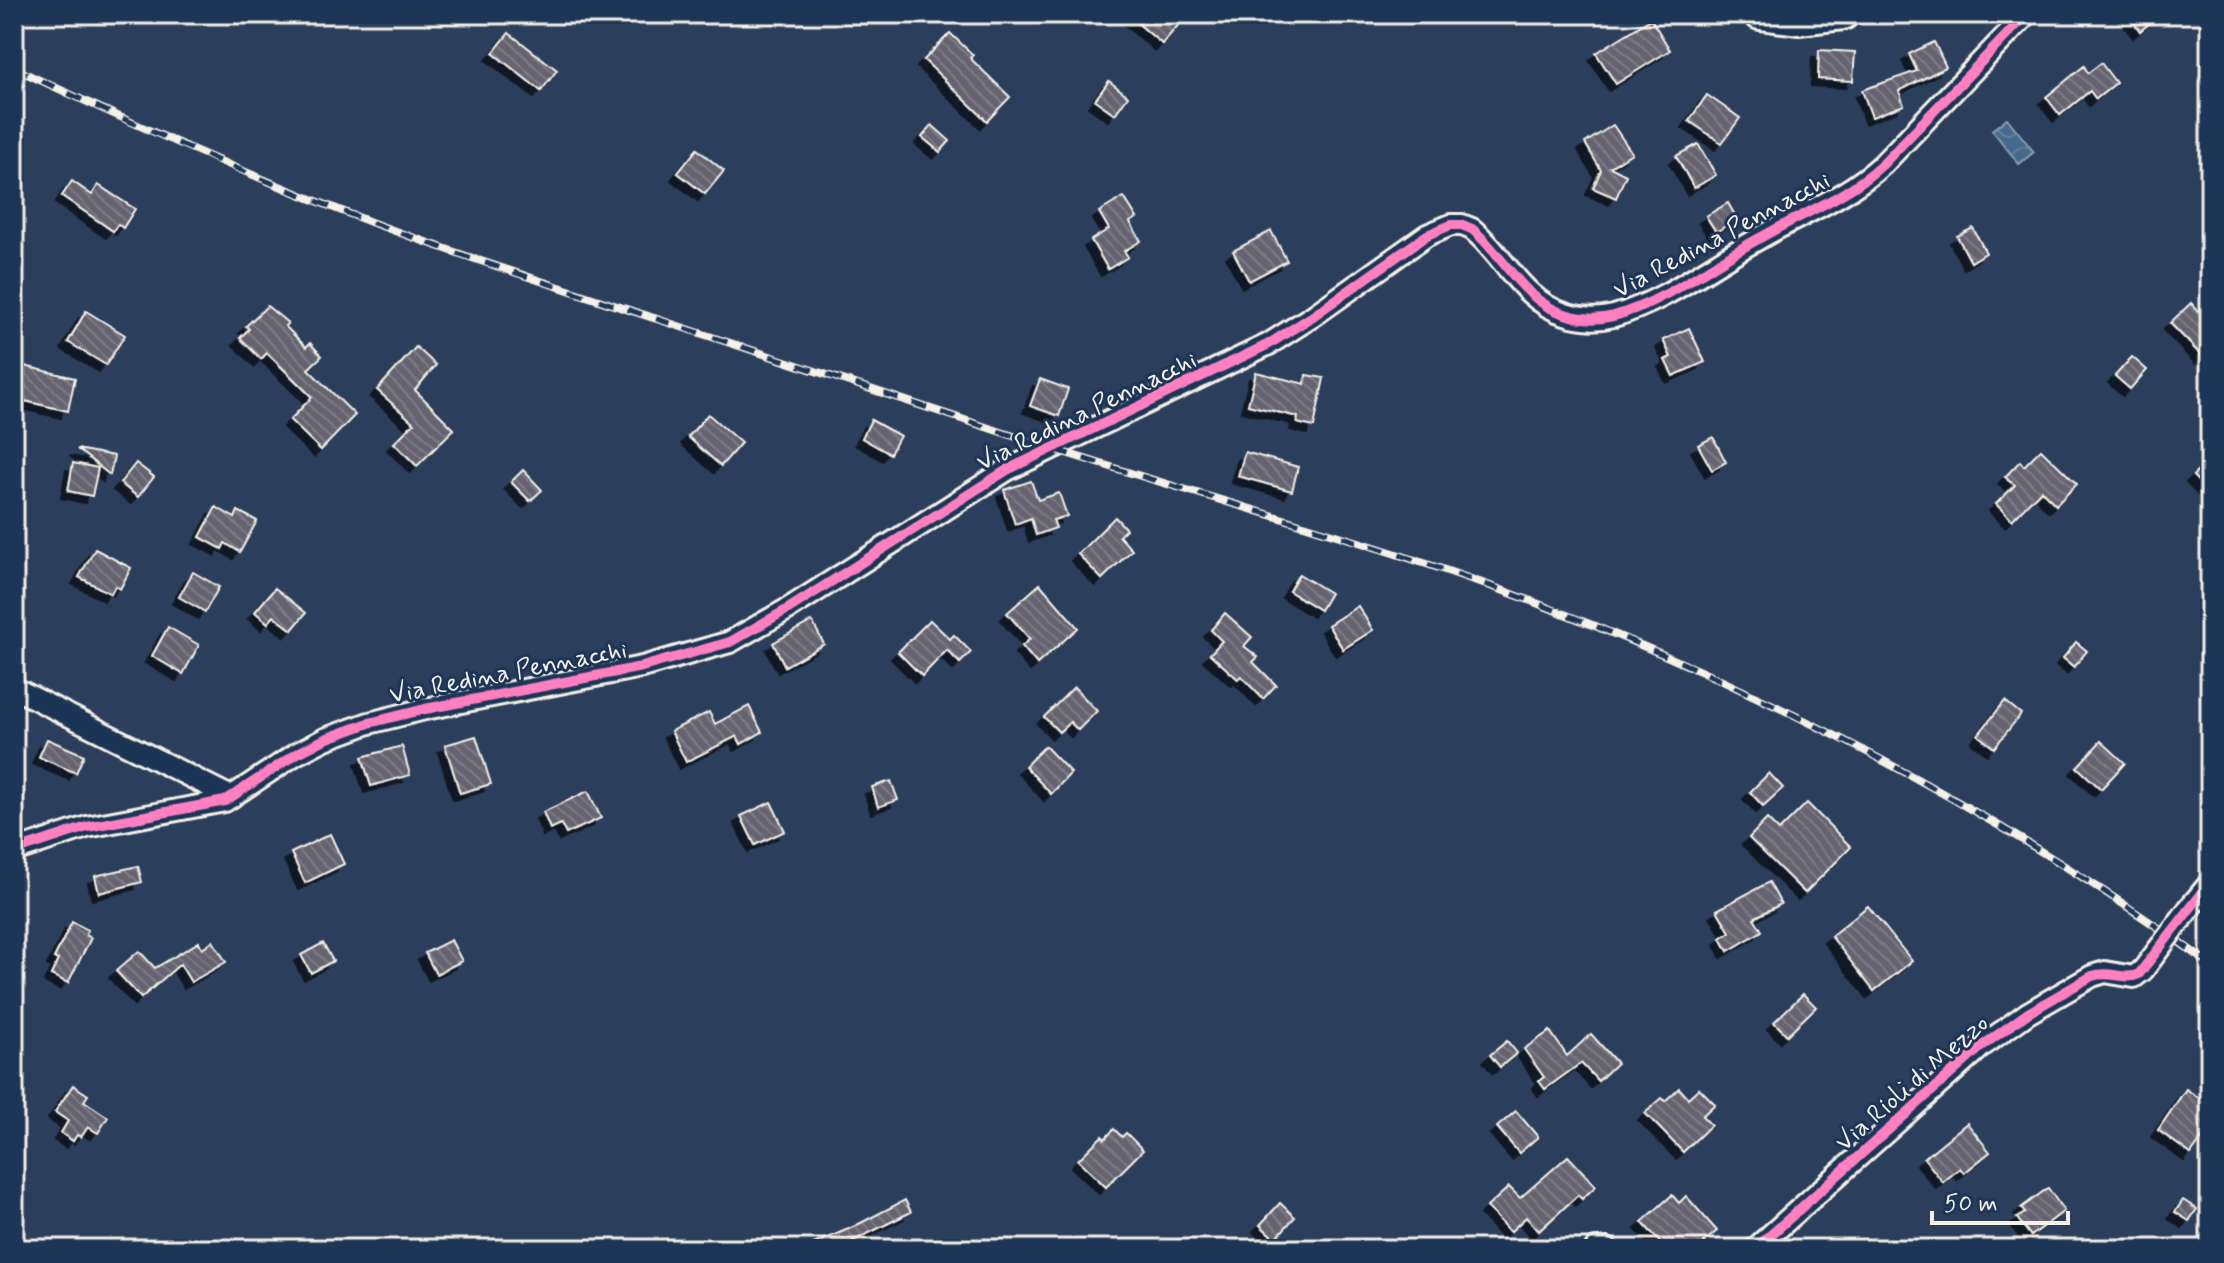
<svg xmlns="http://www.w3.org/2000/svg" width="2224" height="1263" viewBox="0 0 2224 1263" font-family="Mynerve,sans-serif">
  <defs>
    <pattern id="water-waves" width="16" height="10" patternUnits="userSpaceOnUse" patternTransform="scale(2)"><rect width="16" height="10" fill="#456a8d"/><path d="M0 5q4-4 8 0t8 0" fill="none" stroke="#60809d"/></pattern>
    <pattern id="building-back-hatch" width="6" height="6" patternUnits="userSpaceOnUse" patternTransform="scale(2)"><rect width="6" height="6" fill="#656370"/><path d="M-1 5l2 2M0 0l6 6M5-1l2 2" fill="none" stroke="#7c7a84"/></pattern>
    <filter id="shadow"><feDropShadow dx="-7" dy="7" stdDeviation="0" flood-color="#0009"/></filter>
  </defs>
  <rect width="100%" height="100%" fill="#2b3e5c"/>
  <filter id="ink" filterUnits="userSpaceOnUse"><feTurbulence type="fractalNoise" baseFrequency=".0125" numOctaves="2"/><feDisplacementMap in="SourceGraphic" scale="16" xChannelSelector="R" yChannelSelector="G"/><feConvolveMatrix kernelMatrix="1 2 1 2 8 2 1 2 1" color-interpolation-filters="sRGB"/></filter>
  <g filter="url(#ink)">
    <polygon fill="url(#water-waves)" stroke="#8ba0b1" stroke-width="2" points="2007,118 2034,152 2019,164 1992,130"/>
    <g fill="url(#building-back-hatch)" stroke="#f4f1e8" stroke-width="2" filter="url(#shadow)">
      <polygon points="1127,14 1188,14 1162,44"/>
      <polygon points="2127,14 2161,14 2140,31"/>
      <polygon points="1651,19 1670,50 1616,84 1596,53"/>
      <polygon points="509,33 557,70 541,91 493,53"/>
      <polygon points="950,33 973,55 970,58 1010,97 987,121 924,60"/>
      <polygon points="1934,42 1946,67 1899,91 1904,105 1872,117 1862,90 1917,71 1909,54"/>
      <polygon points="1819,50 1855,52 1853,81 1818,79"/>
      <polygon points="2101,63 2116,83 2096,99 2090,91 2060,115 2046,97 2084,66 2088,73"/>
      <polygon points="1109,81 1128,96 1115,114 1095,100"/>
      <polygon points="1707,95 1740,118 1722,143 1689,121"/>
      <polygon points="932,125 950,141 940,152 922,137"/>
      <polygon points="1613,125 1632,153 1610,167 1626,175 1616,198 1593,188 1601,170 1585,143"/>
      <polygon points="1698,144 1716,175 1694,188 1676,156"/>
      <polygon points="697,149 724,171 705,194 678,173"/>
      <polygon points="72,181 92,195 98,185 135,209 123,228 118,224 113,231 62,196"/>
      <polygon points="1124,197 1137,218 1130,222 1141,241 1124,251 1128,257 1108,269 1091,240 1109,229 1099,212"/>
      <polygon points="1728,203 1737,219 1716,232 1706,216"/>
      <polygon points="1973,228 1986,253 1971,262 1957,236"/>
      <polygon points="1271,231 1287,261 1249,281 1233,251"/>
      <polygon points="2191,303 2198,311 2203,306 2210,314 2210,349 2202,356 2170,323"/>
      <polygon points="267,306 288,323 285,326 306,347 310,343 322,356 308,369 355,415 321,450 290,420 312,397 267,353 261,359 240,338 249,329 246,326"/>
      <polygon points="86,311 125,335 106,365 68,342"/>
      <polygon points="1689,328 1705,362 1673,376 1665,360 1671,357 1663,340"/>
      <polygon points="416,347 436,365 415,390 454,429 417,466 394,443 414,423 377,390"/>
      <polygon points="2132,357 2147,370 2130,389 2115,376"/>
      <polygon points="24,366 75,378 68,411 16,399"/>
      <polygon points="1256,372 1305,384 1306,375 1324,378 1314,427 1297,423 1298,417 1248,405"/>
      <polygon points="1040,379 1068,389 1059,416 1030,406"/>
      <polygon points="708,414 741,443 721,466 688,437"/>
      <polygon points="871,420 900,436 890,454 862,438"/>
      <polygon points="1713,437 1726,462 1712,470 1698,445"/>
      <polygon points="77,449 114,456 110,475"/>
      <polygon points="2041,449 2077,484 2056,505 2041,490 2012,520 1996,504 2015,485 2005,477 2020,461 2024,466"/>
      <polygon points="1245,452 1298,467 1292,491 1238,476"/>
      <polygon points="2210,459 2210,493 2193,476"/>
      <polygon points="73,463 98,468 92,496 68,491"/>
      <polygon points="136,463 154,477 138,497 120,483"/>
      <polygon points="523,470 542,490 530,501 511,482"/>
      <polygon points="1031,481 1038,500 1059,493 1067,516 1053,520 1056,528 1036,535 1031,518 1015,524 1004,490"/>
      <polygon points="216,507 235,518 238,511 257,521 240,552 225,543 222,549 200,537"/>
      <polygon points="1115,517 1126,529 1119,536 1132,550 1102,579 1078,554"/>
      <polygon points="95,549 131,568 120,589 115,586 111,594 79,577"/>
      <polygon points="193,572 219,587 205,612 179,597"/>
      <polygon points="1299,574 1330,593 1320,610 1289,591"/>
      <polygon points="1040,584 1078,628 1037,664 1022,646 1030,639 1007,613"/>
      <polygon points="275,588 306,613 292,630 274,616 268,623 255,612"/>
      <polygon points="1358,606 1373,630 1343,649 1328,625"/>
      <polygon points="1225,613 1252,637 1244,646 1258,657 1253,662 1276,685 1263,699 1241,676 1238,679 1210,654 1222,641 1211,630"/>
      <polygon points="930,620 950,639 954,635 971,652 960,663 947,650 922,676 898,652"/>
      <polygon points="812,621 824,644 785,666 773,643"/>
      <polygon points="168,627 199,645 183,674 152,656"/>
      <polygon points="2076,642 2087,651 2074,667 2063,658"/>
      <polygon points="1074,687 1097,711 1078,730 1070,722 1059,732 1044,717"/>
      <polygon points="2005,701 2021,714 1994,748 1978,735"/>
      <polygon points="749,706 762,732 741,744 737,736 686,762 671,731 709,712 715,724"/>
      <polygon points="476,736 491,784 460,793 445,745"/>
      <polygon points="47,739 84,755 76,773 39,757"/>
      <polygon points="2101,741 2125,763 2101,789 2077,767"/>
      <polygon points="402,746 410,775 371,786 362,757"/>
      <polygon points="1045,746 1071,773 1051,794 1025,766"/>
      <polygon points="1769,773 1783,788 1763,806 1750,792"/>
      <polygon points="891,781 898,800 878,807 872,787"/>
      <polygon points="588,791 601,818 566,834 561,824 550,829 543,812"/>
      <polygon points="771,802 785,831 755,845 741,816"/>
      <polygon points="1807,803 1851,847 1805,893 1749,838 1767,819 1779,831"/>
      <polygon points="330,834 344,864 305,883 291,853"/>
      <polygon points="138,866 142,882 99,893 95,876"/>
      <polygon points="1769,882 1781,904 1754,918 1762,931 1728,951 1721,938 1730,932 1717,910"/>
      <polygon points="1868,906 1912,961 1874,991 1831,936"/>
      <polygon points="72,922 88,930 86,935 91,938 68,983 51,975 58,960 54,958"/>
      <polygon points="451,940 462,961 436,974 425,953"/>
      <polygon points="213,941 226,962 191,982 180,964 141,998 116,971 139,951 155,968 199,942 202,948"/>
      <polygon points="323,943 333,961 311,973 301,955"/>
      <polygon points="1803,994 1816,1007 1787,1035 1774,1022"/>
      <polygon points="1550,1031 1567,1056 1591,1034 1617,1063 1598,1081 1581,1063 1545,1089 1539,1081 1544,1077 1524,1049"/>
      <polygon points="1507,1041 1517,1053 1500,1067 1490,1055"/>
      <polygon points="73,1085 88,1095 84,1101 108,1117 98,1133 88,1127 81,1137 77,1135 73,1141 61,1133 68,1121 55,1112"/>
      <polygon points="1679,1088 1688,1098 1699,1088 1715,1104 1702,1116 1711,1125 1683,1152 1645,1113 1662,1098 1665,1101"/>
      <polygon points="2186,1089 2210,1106 2210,1127 2191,1154 2158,1130"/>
      <polygon points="1516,1111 1538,1137 1519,1153 1497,1127"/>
      <polygon points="1967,1123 1990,1152 1964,1173 1960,1168 1943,1182 1924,1158"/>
      <polygon points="1114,1129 1122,1137 1126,1133 1143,1150 1106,1187 1078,1160 1102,1136 1105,1139"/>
      <polygon points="1568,1156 1596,1186 1582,1199 1578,1195 1539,1231 1526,1217 1510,1232 1487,1207 1509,1187 1520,1198"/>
      <polygon points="2048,1188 2064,1211 2031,1236 2017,1218 2025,1213 2021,1208"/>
      <polygon points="1672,1195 1679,1203 1686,1196 1717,1231 1704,1242 1710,1249 1666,1249 1642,1222"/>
      <polygon points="905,1200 911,1212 837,1249 802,1249 853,1227"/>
      <polygon points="2183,1200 2197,1209 2189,1221 2175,1212"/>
      <polygon points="1280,1203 1295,1217 1275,1239 1260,1225"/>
    </g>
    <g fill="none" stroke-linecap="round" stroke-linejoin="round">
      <defs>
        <g id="minor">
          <polyline points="14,688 231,797"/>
          <path d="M14,851L87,827L225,801L296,754L325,739L369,723L425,709L642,667L730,642L788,609L1007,470L1269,344L1313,316L1427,235L1451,225H1462L1472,229C1504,255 1522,301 1565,314C1580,319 1598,320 1614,316C1666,301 1711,265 1758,239C1801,214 1846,198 1883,164L2027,14"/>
          <polyline points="2191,906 2210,883"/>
          <polyline points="1596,1249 1607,1249"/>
          <polyline points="1755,1249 1982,1046 2028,1013 2092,976 2105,972 2134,977 2143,970"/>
        </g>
        <polyline id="secondary" points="1760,14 1798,19 1843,14"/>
      </defs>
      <use href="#minor" stroke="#f4f1e8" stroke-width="26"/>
      <use href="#secondary" stroke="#f4f1e8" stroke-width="36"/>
      <use href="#minor" stroke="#1d3557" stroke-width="20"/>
      <use href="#secondary" stroke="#1d3557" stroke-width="30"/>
      <defs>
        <path id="rail" d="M14,68C133,124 253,178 376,224C470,259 565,289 660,320C789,362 918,405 1047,447C1206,498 1369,540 1526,599C1769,691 1999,812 2210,964"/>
      </defs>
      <use href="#rail" stroke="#f4f1e8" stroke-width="8"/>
      <use href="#rail" stroke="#1d3557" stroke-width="5" stroke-dasharray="15" stroke-linecap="butt"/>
      <defs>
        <polyline id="minor-bridge" points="2143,970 2191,906"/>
      </defs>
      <use href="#minor-bridge" stroke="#f4f1e8" stroke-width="26" stroke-linecap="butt"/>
      <use href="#minor-bridge" stroke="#1d3557" stroke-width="20"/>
      <defs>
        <g id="cycleway">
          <path d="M14,851L87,827L225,801L296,754L325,739L369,723L425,709L642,667L730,642L788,609L1007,470L1269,344L1313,316L1427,235L1451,225H1462L1472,229C1504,255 1522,301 1565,314C1580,319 1598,320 1614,316C1666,301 1711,265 1758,239C1801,214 1846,198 1883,164L2027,14"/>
          <path d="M1755,1249L1982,1046L2028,1013L2092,976C2111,970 2125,981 2139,974L2210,883"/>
        </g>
      </defs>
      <use href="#cycleway" stroke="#1d3557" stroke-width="15"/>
      <use href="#cycleway" stroke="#ff80c0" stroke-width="10"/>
    </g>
  </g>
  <g text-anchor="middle" stroke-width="6" stroke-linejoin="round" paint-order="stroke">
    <g font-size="26" fill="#f4f1e8" stroke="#1d3557">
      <text transform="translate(1721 234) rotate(-28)" y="9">Via Redina Pennacchi</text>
      <text transform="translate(1086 410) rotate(-26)" y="9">Via Redina Pennacchi</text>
      <text transform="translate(508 671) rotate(-11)" y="9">Via Redina Pennacchi</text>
      <text transform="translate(1911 1082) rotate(-41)" y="9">Via Rioli di Mezzo</text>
    </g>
  </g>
  <rect width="2224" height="1263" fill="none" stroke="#1d3557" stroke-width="48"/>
  <rect x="24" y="24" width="2176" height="1215" fill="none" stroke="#f4f1e8" stroke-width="3" filter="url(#ink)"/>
  <path d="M1932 1211v12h136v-12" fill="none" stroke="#f4f1e8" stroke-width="4"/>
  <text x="1944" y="1211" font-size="24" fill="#f4f1e8" stroke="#1d3557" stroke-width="6" paint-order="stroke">50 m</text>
</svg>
